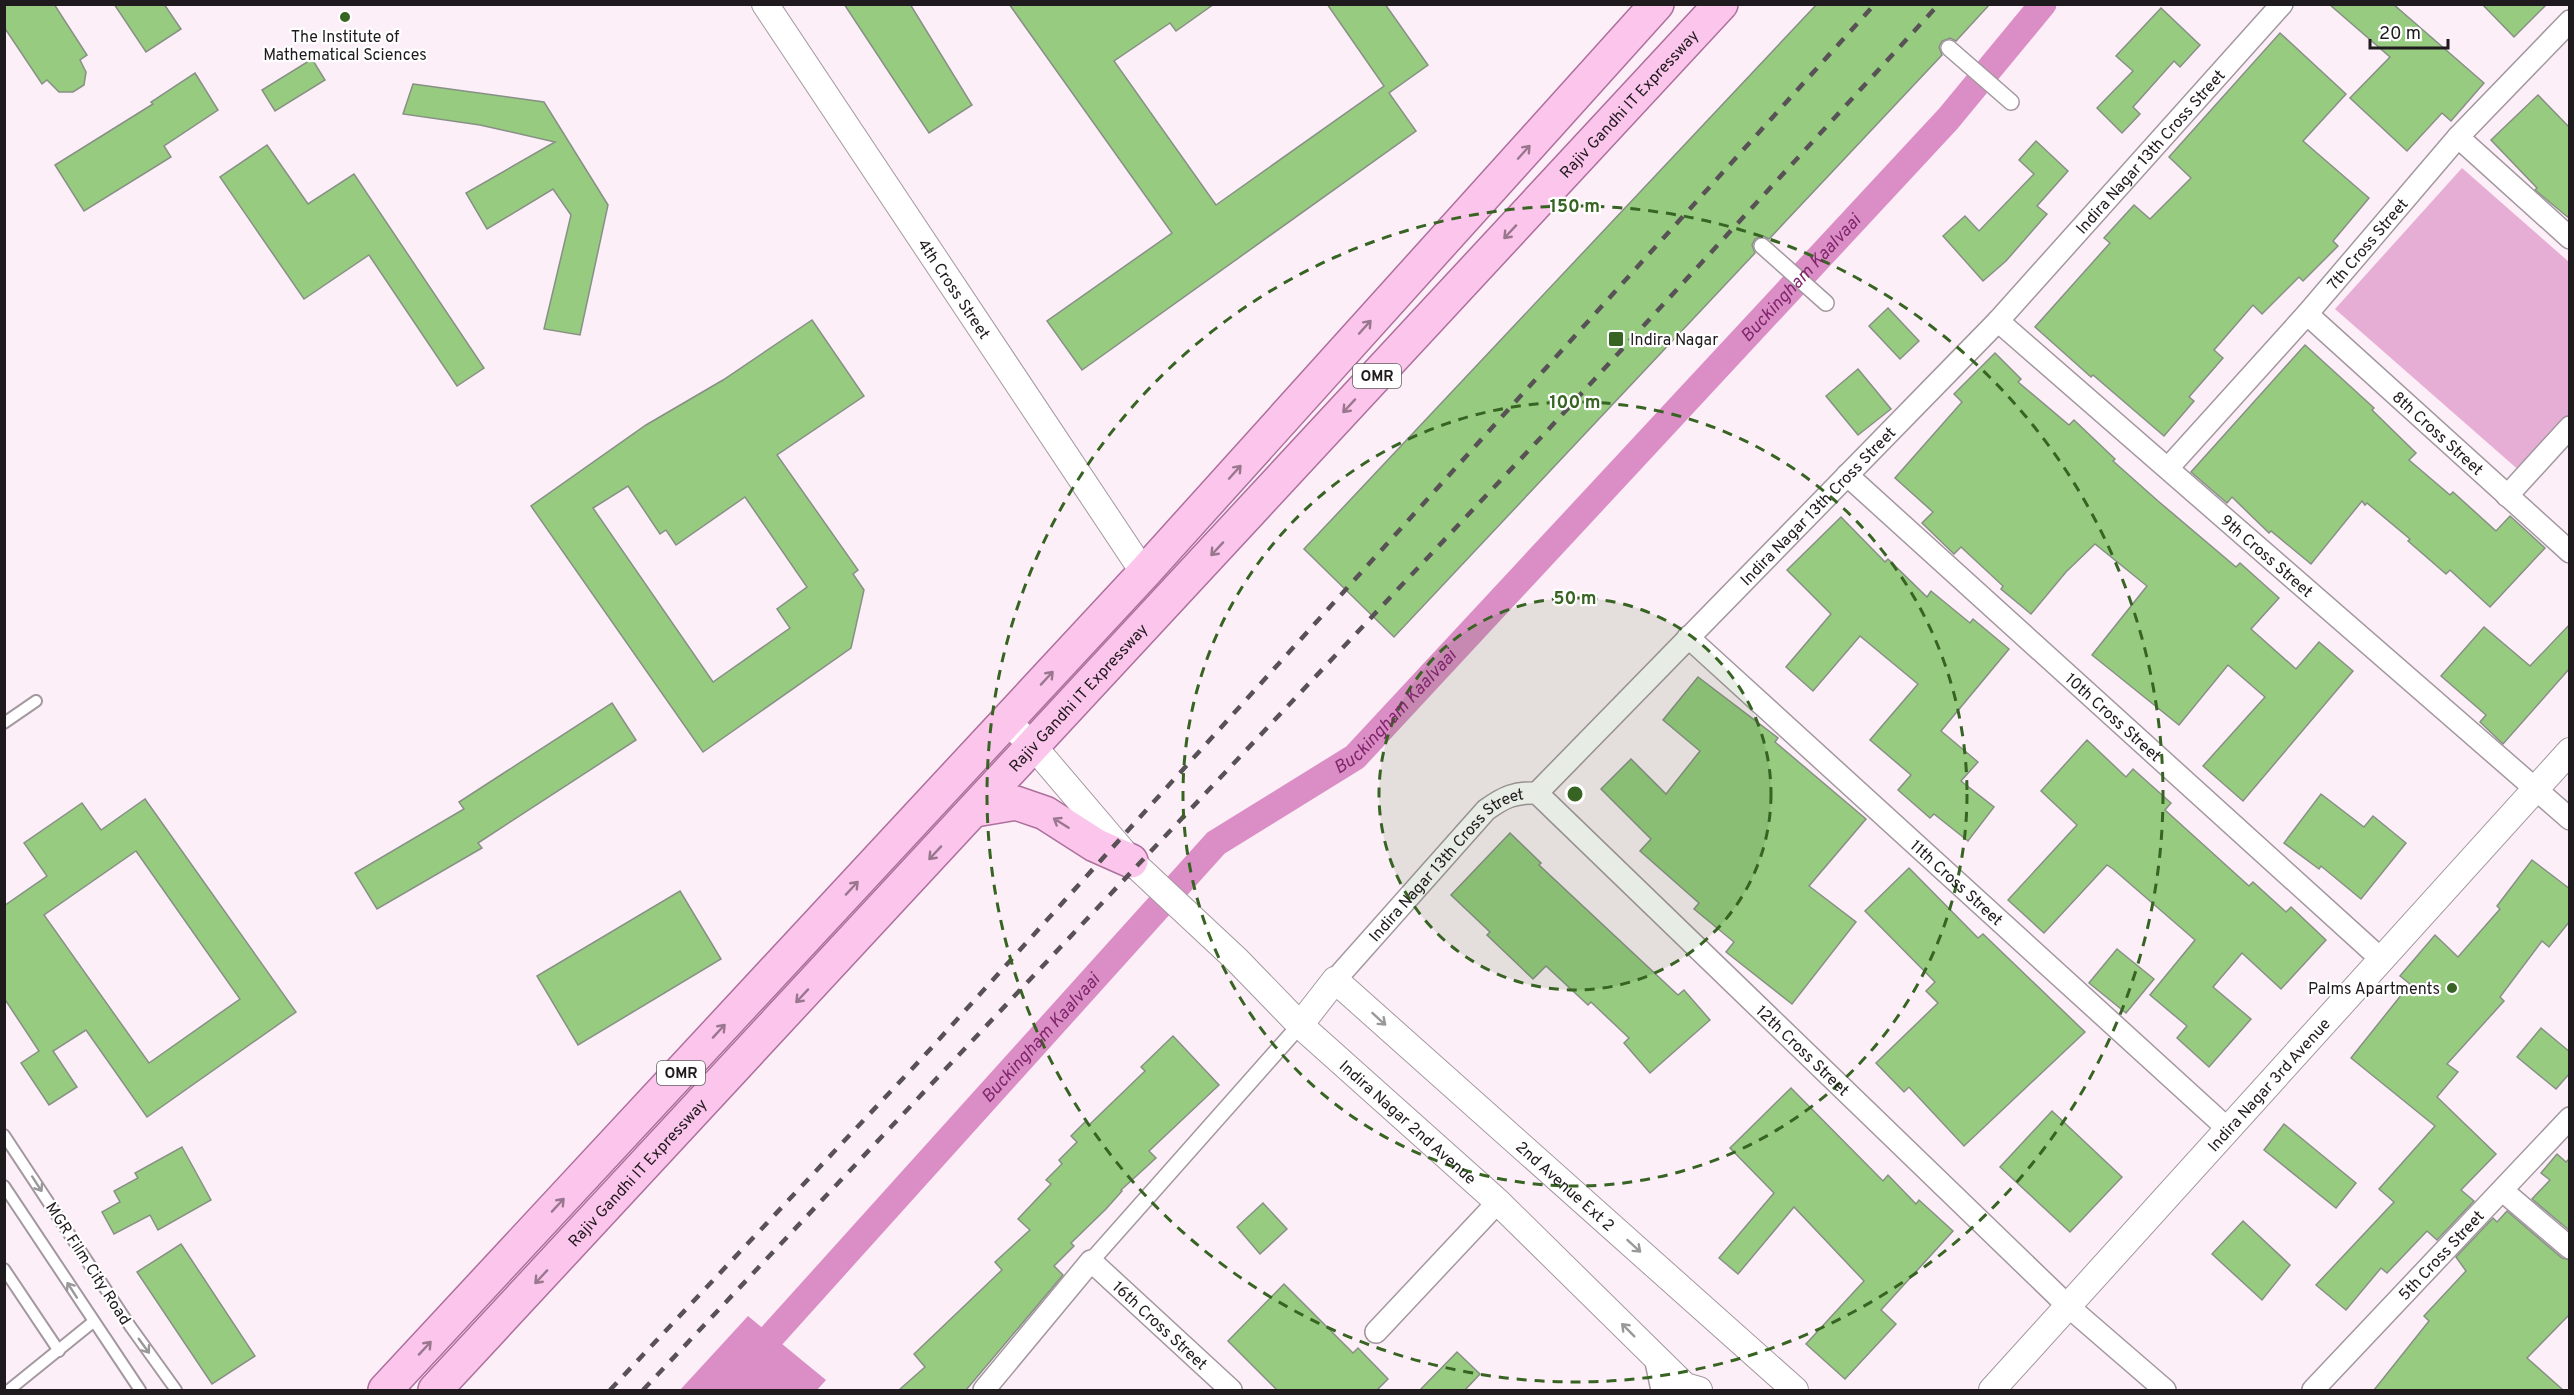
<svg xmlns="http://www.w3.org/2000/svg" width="2574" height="1395" viewBox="0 0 2574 1395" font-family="Overpass,sans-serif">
  <rect width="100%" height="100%" fill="#fceff8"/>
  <polygon fill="#e7aed5" points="2462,168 2569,262 2569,420 2522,473 2335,309"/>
  <polygon fill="#db8ec5" points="748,1316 826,1380 817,1390 680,1390"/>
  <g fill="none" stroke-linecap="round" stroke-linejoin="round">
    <path stroke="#db8ec5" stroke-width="27" id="s1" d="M723,1390L1216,843L1355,757L1948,119L2043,4"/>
  </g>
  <g fill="#96cb80" stroke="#889085" stroke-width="1.5" fill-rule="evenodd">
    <polygon points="4,4 54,4 87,55 80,60 86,72 84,85 73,92 59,92 47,80 42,84 4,27"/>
    <polygon points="114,4 164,4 181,29 146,52"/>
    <polygon points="844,4 910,4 972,105 929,133"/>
    <polygon points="1009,4 1214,4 1176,31 1170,23 1114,61 1216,205 1384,86 1327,4 1385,4 1428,65 1389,93 1416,131 1082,370 1047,321 1172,233"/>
    <polygon points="1817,4 1990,4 1956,41 1950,38 1942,41 1939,47 1942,55 1769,239 1763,236 1755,239 1752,245 1755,253 1394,637 1304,549"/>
    <polygon points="2329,4 2393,4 2484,83 2451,121 2442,113 2407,151 2350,98 2390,57"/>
    <polygon points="2482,4 2547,4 2514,37"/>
    <polygon points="2161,8 2200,45 2180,67 2174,61 2133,107 2140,114 2122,133 2097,108 2133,71 2116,56"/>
    <polygon points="2280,33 2346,94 2303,141 2369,198 2333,241 2338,246 2303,281 2299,277 2262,314 2253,305 2214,350 2223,358 2189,397 2194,401 2164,436 2093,375 2091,377 2035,327 2110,243 2104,238 2134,205 2150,219 2191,178 2169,157"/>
    <polygon points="312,59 325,80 275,111 262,90"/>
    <polygon points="195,73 218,110 164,146 171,157 84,211 55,165 153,104 151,102"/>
    <polygon points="413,84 544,102 608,205 580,335 544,329 571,215 553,189 487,229 466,193 555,142 480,125 403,114"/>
    <polygon points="2538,95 2570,128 2570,219 2535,190 2537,188 2491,140"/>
    <polygon points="2036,141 2068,171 2037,206 2047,214 2006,261 1983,281 1943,236 1965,216 1979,231 2034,174 2019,160"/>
    <polygon points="267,145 308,204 354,174 484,368 457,386 369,255 304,299 220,177"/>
    <polygon points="1888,308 1919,341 1900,359 1869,326"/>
    <path d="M812,320L864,396L777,455L858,570L853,574L864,590L851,648L703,752L531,506L646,425L723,380ZM628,486L660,534L666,530L676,545L745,497L807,587L777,609L790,628L713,682L593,508Z"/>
    <polygon points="2305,345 2374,408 2372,410 2416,453 2409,460 2450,495 2453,492 2496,531 2510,516 2545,548 2490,607 2450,570 2446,574 2408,541 2410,539 2367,503 2365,505 2362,501 2311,564 2271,531 2269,533 2232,497 2227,503 2191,472"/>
    <polygon points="1995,353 2021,379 2018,382 2069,425 2074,420 2115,459 2113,461 2158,501 2236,567 2240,563 2279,598 2251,629 2296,669 2319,642 2353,671 2243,801 2203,766 2265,697 2228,665 2179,725 2092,655 2147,586 2095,544 2066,572 2031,614 2001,589 2003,586 1961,547 1954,554 1922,523 1933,512 1895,478 1962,402 1954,394"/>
    <polygon points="1858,369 1891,409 1858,435 1826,396"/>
    <polygon points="1841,517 1885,562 1888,559 1927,597 1931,591 1970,623 1973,619 2009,649 1941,731 1978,762 1961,781 1994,807 1968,841 1934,814 1930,818 1898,790 1911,775 1870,740 1918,684 1860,636 1813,691 1786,667 1831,614 1787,570"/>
    <polygon points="2570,624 2570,668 2503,744 2480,722 2486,715 2441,676 2484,627 2530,666"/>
    <polygon points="1698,677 1778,738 1775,742 1866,819 1809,886 1856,922 1792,1004 1726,952 1734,942 1694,909 1699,903 1640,851 1651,839 1601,789 1631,759 1666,794 1700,751 1663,720"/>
    <polygon points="612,703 636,740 478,843 482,848 377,909 355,873 464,809 459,802"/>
    <polygon points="2087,740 2126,777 2133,769 2171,803 2165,810 2249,886 2253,882 2286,912 2291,907 2326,940 2281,989 2242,953 2213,987 2251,1019 2209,1067 2177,1038 2187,1026 2150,995 2195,940 2113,869 2107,865 2044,933 2008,900 2077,825 2041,791"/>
    <polygon points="2321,794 2364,827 2373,816 2406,843 2361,899 2321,866 2319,869 2284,843"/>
    <path d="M145,799L296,1012L147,1117L86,1030L53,1051L77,1087L49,1105L21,1063L39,1051L4,998V906L47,876L24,843L82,803L101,830ZM136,851L240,999L149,1063L44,915Z"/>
    <polygon points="1510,833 1541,863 1539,865 1678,995 1684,990 1710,1020 1650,1073 1624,1043 1629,1038 1591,1002 1588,1005 1546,966 1533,979 1487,935 1490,932 1451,895"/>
    <polygon points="2532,860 2570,889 2570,921 2549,947 2542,941 2500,997 2504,1001 2447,1064 2458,1072 2437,1097 2496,1154 2461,1190 2474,1201 2437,1240 2427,1231 2387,1273 2381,1268 2346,1310 2316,1285 2394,1202 2379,1189 2435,1126 2351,1058 2410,984 2400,976 2435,935 2458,957 2500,909 2497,906"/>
    <polygon points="1909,868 1978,938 1983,934 2085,1032 1964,1146 1909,1087 1904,1092 1876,1063 1938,1003 1926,991 1935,982 1865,911"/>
    <polygon points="680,891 721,959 578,1045 537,976"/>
    <polygon points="2117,949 2154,979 2126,1013 2089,983"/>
    <polygon points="2541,1028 2570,1052 2570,1073 2556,1089 2517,1057"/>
    <polygon points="1173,1036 1219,1085 1149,1151 1156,1158 1121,1190 1122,1191 1106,1209 1071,1243 1074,1246 1054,1266 1063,1275 966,1390 899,1390 925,1367 914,1354 1002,1270 995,1262 1030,1230 1018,1219 1051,1184 1046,1180 1062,1164 1059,1160 1077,1142 1071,1136 1085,1122 1089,1125 1145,1071 1141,1067"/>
    <polygon points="1791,1088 1883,1181 1888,1175 1916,1204 1919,1200 1953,1231 1881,1310 1896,1324 1845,1379 1806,1344 1864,1281 1794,1207 1738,1274 1719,1258 1774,1193 1730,1148"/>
    <polygon points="2052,1111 2122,1177 2070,1232 2000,1167"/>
    <polygon points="2284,1124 2356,1183 2336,1208 2264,1150"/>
    <polygon points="182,1147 211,1200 158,1230 150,1215 114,1234 102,1212 120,1202 114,1191 138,1178 135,1173"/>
    <polygon points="2557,1154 2566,1162 2570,1158 2570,1231 2532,1199 2550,1180 2541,1173"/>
    <polygon points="1263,1203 1287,1229 1260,1254 1237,1227"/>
    <polygon points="2507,1211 2562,1258 2570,1260 2570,1314 2527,1358 2563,1390 2374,1390 2429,1321 2424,1316 2466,1271 2456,1257 2493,1218 2497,1222"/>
    <polygon points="2243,1221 2290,1265 2262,1300 2212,1254"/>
    <polygon points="181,1244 255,1356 212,1384 137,1272"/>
    <polygon points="1284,1284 1353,1353 1358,1348 1388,1379 1377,1390 1277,1390 1228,1341"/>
    <polygon points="1457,1352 1480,1374 1465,1390 1420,1390"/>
  </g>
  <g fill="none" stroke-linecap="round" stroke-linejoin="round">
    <defs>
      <g id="service">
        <polyline points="4,723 36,701"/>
        <polyline points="4,1135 130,1326 176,1390"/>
        <polyline points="4,1186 140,1390"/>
        <polyline points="4,1269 59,1351"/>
        <polyline points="9,1390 93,1322"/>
      </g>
      <g id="pedestrian">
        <polyline points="1949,48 2011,102"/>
        <polyline points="1762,246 1826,303"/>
        <polyline points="1091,1261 1300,1025"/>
      </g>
      <g id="minor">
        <polyline points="2458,137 2570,238"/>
        <path id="s2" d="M2307,314L2570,552"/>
        <path id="s3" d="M1998,321L2570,819"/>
        <path id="s4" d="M2168,468L2307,314L2458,137L2570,21"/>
        <path id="s5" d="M1847,475L2381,959"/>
        <polyline points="2507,496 2570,427"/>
        <path id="s6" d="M1688,637L2228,1129"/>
        <path id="s7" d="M1537,793L2069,1307L2165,1390"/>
        <path id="s8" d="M1335,980L1486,810C1504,797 1515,792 1537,793L1998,321L2282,4"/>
        <polyline points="2503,1191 2570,1248"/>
        <polyline points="1376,1332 1498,1202"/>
        <polyline points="1655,1357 1662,1390"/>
        <path id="s9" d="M984,1390L1091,1261L1231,1390"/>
        <path id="s10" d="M2313,1390L2570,1118"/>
      </g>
      <g id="tertiary">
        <path id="s11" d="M765,4L1144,573"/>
        <path id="s12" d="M1007,721L1034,747L1131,861L1237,960L1300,1025L1498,1202L1685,1386L1699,1390"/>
        <path id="s13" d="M1300,1025L1335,980L1795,1390"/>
        <path id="s14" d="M1992,1390L2570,751"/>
      </g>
      <g id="primary">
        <polyline points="975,810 1016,803 1045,813 1095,845 1131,861"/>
        <polyline points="385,1390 1144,573 1657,4"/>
        <path id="s15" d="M435,1390L1721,4"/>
      </g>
    </defs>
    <use href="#service" stroke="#a498a0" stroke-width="14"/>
    <use href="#pedestrian" stroke="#a498a0" stroke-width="18"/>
    <use href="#minor" stroke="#a498a0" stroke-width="24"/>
    <use href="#tertiary" stroke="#a498a0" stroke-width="28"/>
    <use href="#primary" stroke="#ad709c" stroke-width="36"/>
    <use href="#service" stroke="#fff" stroke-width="10"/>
    <use href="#pedestrian" stroke="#fff" stroke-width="15"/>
    <use href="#minor" stroke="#fff" stroke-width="21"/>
    <use href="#tertiary" stroke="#fff" stroke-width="26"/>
    <use href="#primary" stroke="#fcc5ec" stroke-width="33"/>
    <g stroke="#585155" stroke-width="4.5" stroke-dasharray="10 10" stroke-linecap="butt">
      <polyline points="610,1390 924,1056 1875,4"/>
      <polyline points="643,1390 1547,431 1939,4"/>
    </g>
  </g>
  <defs><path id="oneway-shaft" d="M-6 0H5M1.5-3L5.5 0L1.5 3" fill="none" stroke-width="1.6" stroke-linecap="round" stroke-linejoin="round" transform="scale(1.5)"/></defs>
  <g stroke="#99788f">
    <use href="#oneway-shaft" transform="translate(1524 152) rotate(-48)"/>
    <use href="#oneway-shaft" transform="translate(1510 232) rotate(133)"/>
    <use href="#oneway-shaft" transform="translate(1365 327) rotate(-48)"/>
    <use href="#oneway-shaft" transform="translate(1349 406) rotate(133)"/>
    <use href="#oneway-shaft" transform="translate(1235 472) rotate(-48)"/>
    <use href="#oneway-shaft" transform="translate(1217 549) rotate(133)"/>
    <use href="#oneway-shaft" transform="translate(1047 678) rotate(-47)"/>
    <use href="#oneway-shaft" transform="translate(1061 823) rotate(-148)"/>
    <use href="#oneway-shaft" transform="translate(935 853) rotate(133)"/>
    <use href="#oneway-shaft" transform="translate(852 888) rotate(-47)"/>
    <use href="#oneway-shaft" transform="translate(802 996) rotate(133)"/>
    <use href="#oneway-shaft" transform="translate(719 1031) rotate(-47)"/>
    <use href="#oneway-shaft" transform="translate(558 1205) rotate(-47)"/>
    <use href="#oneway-shaft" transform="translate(541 1277) rotate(133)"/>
    <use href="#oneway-shaft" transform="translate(425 1348) rotate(-47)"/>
  </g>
  <g stroke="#9a9899">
    <use href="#oneway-shaft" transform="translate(1379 1019) rotate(42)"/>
    <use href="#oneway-shaft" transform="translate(37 1184) rotate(57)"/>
    <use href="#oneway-shaft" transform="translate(1634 1246) rotate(42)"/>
    <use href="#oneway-shaft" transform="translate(72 1290) rotate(-123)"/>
    <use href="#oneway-shaft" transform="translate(1628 1330) rotate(-135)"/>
    <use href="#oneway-shaft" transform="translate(144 1346) rotate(54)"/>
  </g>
  <circle cx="1575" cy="794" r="196" fill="#376422" fill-opacity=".12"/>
  <g fill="none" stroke="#376422" stroke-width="3" stroke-dasharray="10 8">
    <circle cx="1575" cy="794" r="196"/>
    <circle cx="1575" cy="794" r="392"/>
    <circle cx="1575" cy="794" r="588"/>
  </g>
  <g fill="#376422" stroke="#fff" stroke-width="2">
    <circle cx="345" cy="17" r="6"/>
    <rect x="1608" y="331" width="16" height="16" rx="3"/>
    <circle cx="2452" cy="988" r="6"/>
  </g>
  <g text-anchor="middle" stroke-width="4.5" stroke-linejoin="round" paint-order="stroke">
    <g fill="#fff" stroke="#625f61" stroke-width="1.5">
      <rect x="1353" y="364" width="48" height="24" rx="4.5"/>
      <rect x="657" y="1061" width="48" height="24" rx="4.5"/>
    </g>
    <g font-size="15" font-weight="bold" fill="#1f1a1d">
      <text x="1377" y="381">OMR</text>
      <text x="681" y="1078">OMR</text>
    </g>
    <g font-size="16" fill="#1f1a1d" stroke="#fff">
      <text x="345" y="42">The Institute of<tspan x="345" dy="18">Mathematical Sciences</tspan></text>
      <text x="1630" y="345" text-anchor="start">Indira Nagar</text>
      <text x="2440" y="994" text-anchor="end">Palms Apartments</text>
    </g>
    <g font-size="16" fill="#1f1a1d" stroke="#fff">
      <text dy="6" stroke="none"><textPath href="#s15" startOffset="1755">Rajiv Gandhi IT Expressway</textPath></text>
      <text dy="6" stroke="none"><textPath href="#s8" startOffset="1170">Indira Nagar 13th Cross Street</textPath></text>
      <text dy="6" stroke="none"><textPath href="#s4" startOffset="300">7th Cross Street</textPath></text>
      <text dy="6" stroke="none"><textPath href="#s11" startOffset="342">4th Cross Street</textPath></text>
      <text dy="6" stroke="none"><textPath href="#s2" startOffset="177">8th Cross Street</textPath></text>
      <text dy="6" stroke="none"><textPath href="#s8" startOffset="684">Indira Nagar 13th Cross Street</textPath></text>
      <text dy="6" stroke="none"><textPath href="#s3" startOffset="357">9th Cross Street</textPath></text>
      <text dy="6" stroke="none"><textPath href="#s15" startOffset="945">Rajiv Gandhi IT Expressway</textPath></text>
      <text dy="6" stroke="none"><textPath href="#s5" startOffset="360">10th Cross Street</textPath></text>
      <text dy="6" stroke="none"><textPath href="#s8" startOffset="162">Indira Nagar 13th Cross Street</textPath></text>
      <text dy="6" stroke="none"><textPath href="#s6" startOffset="364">11th Cross Street</textPath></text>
      <text dy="6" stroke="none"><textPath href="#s7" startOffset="370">12th Cross Street</textPath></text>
      <text dy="6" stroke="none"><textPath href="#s14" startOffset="412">Indira Nagar 3rd Avenue</textPath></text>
      <text dy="6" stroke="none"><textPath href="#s12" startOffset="568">Indira Nagar 2nd Avenue</textPath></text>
      <text dy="6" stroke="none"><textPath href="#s15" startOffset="297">Rajiv Gandhi IT Expressway</textPath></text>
      <text dy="6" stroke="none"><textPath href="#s13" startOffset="366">2nd Avenue Ext 2</textPath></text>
      <text dy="6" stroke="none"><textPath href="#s10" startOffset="186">5th Cross Street</textPath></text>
      <text transform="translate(89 1263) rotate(57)" y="6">MGR Film City Road</text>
      <text dy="6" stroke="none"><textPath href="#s9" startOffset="262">16th Cross Street</textPath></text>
    </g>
    <g font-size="18" font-style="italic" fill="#80266c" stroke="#fff">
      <text dy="6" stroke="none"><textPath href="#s1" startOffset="1554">Buckingham Kaalvaai</textPath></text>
      <text dy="6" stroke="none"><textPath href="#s1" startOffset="960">Buckingham Kaalvaai</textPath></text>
      <text dy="6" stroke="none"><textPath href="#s1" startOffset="474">Buckingham Kaalvaai</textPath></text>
    </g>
  </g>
  <circle cx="1575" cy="794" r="9" fill="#376422" stroke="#fff" stroke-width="3"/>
  <g font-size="18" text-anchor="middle" font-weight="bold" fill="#376422" stroke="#fff" stroke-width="4.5" stroke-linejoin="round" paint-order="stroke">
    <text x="1575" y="212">150 m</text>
    <text x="1575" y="408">100 m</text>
    <text x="1575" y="604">50 m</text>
  </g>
  <rect width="2574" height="1395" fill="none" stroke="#1f1a1d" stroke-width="12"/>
  <path d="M2370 39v9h78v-9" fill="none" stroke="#1f1a1d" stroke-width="3"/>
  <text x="2379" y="39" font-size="18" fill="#1f1a1d" stroke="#ffffff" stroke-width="4.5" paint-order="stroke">20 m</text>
</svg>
